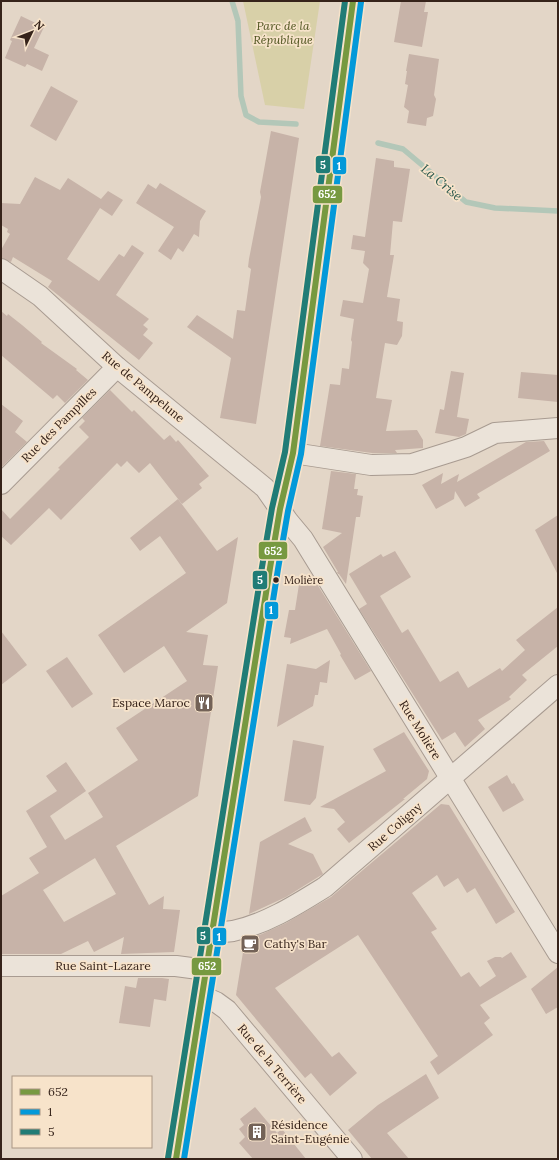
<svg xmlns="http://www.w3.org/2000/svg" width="559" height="1160" viewBox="0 0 559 1160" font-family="Lora,serif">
  <rect width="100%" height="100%" fill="#e3d6c7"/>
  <polygon fill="#d8d0a8" points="243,1 320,1 304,109 265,105"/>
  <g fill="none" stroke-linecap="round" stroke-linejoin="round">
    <g stroke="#b3c7b8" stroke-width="5.5">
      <polyline points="232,1 238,21 241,96 246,115 259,122 296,124"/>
      <polyline points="378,143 403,149 466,202 495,208 558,211"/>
    </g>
  </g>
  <g fill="#c7b3a8" fill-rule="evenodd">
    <polygon points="401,1 426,1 424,12 428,12 422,47 394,42"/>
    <polygon points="21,16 44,27 34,48 49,55 42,71 27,64 25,67 5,58 12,41 10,40"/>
    <polygon points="409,54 439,59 434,95 436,99 433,116 427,118 426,126 407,123 409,111 404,107 408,85 405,84 407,71 406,71"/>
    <polygon points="51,86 78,101 56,141 30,126"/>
    <polygon points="271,131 299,138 256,424 220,418 231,358 187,327 197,315 233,339 237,310 245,311 251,269 248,267 249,259 261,197 260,192"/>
    <polygon points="376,158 394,161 394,167 410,169 402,222 393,221 390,255 394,255 387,297 400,299 397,321 403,322 402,336 397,345 385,343 376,398 392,400 386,431 417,430 423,440 423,448 395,450 397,453 372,453 320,446 330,384 340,385 342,368 349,369 352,342 351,340 354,319 340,316 343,300 363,303 369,269 363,263 365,251 351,249 353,235 365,237"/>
    <polygon points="35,177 60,190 68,178 101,199 108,191 123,200 112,216 100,208 67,259 99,281 119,254 124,257 132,245 144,253 116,295 149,319 143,325 148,329 143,335 153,343 139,360 48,287 52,281 13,257 11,262 1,258 1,250 10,234 7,232 8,229 1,225 1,203 20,204"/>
    <polygon points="160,183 206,211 200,221 199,237 194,234 183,252 178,248 171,260 158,251 174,227 136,203 148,184 156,189"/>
    <polygon points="1,311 7,316 8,314 22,325 42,342 41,343 77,369 76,370 88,380 65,403 57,395 53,399 1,355"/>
    <polygon points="451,371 464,373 457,417 469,419 466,434 459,437 435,433 440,409 444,410"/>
    <polygon points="521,372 558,375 558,402 518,398"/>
    <polygon points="110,390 132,412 134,410 164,440 170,435 176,442 178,440 209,476 199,484 202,488 182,504 150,463 139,473 127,461 121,467 117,463 61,520 49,508 11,545 1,536 1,509 10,519 60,469 58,468 89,437 79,427 85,421 82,418"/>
    <polygon points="1,404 23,421 15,432 27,442 1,468"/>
    <polygon points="544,441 550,451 477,494 480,498 465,507 455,491 454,499 436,509 422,485 443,473 441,484 459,474 457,482 526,442"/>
    <polygon points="331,471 356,474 354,489 358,489 357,495 363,496 360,517 356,517 346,584 339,574 338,574 337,572 338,572 323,547 342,533 322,529"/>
    <path d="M178,499L217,551L238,537L227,603L186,632L208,635L203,665L218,666L198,796L116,846L149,905L164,896L163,909L180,910L174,952L121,954L124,937L94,952L88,941L61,954H1V896L39,873L29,858L47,847L26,811L57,791L46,776L66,762L86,791L50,816L65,840L103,817L88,793L138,760L116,728L187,681L164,646L124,673L98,635L186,573L160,536L140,551L130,538ZM95,858L116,894L64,922L43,890Z"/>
    <polygon points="558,515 558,575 535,530"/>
    <polygon points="395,551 411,577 380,596 402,633 408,629 440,682 458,671 468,688 500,668 502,671 525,650 516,640 558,607 558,646 522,675 527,680 509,697 511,699 478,720 485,729 465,747 455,732 442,740 359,609 367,604 349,574 381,554 383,557"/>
    <polygon points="312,576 371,671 355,680 340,655 341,654 327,629 290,644 291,638 284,637 289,610 295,610 300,578"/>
    <polygon points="1,631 27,665 1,685"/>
    <polygon points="67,657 93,694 72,708 46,671"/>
    <polygon points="330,660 327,683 320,682 318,695 315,695 313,706 277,727 287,664 316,669"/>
    <polygon points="404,732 429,771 427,779 403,799 405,799 349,843 337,829 345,822 334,809 320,807 386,771 373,749"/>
    <polygon points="293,740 324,746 316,798 310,805 284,801"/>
    <polygon points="507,775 512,784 514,783 524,800 503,812 488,787"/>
    <polygon points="441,804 449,805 515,912 496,924 475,888 467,893 458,878 444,887 437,875 412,893 437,929 431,932 461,977 469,972 480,987 496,976 487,961 495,957 501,957 502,958 511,952 527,977 480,1005 490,1018 484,1023 493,1035 438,1075 430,1062 438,1056 358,935 275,988 332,1057 339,1052 357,1073 330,1096 311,1073 305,1078 236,995 245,940 262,934 286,923 331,897"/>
    <polygon points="305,817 312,831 288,844 313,854 323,874 286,897 249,914 260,842"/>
    <polygon points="558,967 558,1007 546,1014 531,989"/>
    <polygon points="138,978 162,978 169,979 166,1001 154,999 150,1027 119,1023 125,986 136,988"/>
    <polygon points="426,1074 439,1098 387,1133 409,1159 372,1159 348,1130 378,1105"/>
    <polygon points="255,1107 277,1133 282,1129 306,1159 253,1159 239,1143 245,1137 239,1129 244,1125 240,1119"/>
  </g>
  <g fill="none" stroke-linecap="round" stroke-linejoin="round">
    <defs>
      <g id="minor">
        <polyline points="1,269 40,296 117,367 265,488 288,521 303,539 558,953"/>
        <polyline points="293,453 371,465 412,464 466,447 495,433 558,428"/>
        <polyline points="1,484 117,367"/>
        <path d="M211,933C218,932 226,932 233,931C266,924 296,905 325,887L558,685"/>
        <polyline points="1,966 176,966 206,970"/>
        <polyline points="202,996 216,1002 227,1010 352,1159"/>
        <polyline points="176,1159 217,895 270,568 280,509 293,453 353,1"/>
      </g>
    </defs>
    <use href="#minor" stroke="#a89b91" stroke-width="22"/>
    <use href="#minor" stroke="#ebe3d9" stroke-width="20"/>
    <defs>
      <polyline id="bus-1" points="176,1159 270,568 280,509 293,453 353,1"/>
      <polyline id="bus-2" points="184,1159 278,569 288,511 301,454 361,2"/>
      <polyline id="bus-3" points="168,1158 262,567 272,508 285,452 345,1"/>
    </defs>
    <use href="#bus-1" stroke="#f7e3ca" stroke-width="9"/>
    <use href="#bus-2" stroke="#f7e3ca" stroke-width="9"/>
    <use href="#bus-3" stroke="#f7e3ca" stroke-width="9"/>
    <use href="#bus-1" stroke="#779940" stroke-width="6"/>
    <use href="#bus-2" stroke="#0399d9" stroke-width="6"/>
    <use href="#bus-3" stroke="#217c76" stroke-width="6"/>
  </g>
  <defs>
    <symbol id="restaurant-square" viewBox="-11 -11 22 22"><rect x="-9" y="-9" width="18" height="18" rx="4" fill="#736257" stroke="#f7e3ca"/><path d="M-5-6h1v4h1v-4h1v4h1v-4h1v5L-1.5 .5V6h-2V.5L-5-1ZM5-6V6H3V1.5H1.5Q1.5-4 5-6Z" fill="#fff"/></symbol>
    <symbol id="cafe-square" viewBox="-11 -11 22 22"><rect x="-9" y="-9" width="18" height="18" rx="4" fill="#736257" stroke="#f7e3ca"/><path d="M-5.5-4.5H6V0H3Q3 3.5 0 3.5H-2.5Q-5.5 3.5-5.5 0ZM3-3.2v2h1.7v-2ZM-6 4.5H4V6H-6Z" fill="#fff"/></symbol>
    <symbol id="building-square" viewBox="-11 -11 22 22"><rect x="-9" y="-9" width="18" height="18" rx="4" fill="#736257" stroke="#f7e3ca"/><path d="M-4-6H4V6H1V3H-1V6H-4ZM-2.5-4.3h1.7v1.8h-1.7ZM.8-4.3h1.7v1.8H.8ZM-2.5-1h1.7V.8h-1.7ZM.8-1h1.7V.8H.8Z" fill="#fff"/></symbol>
  </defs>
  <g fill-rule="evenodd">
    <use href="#restaurant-square" x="193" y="692" width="22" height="22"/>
    <use href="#cafe-square" x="239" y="933" width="22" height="22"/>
    <use href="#building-square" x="246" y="1121" width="22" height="22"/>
  </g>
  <circle fill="#36231a" stroke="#f7e3ca" stroke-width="1.5" cx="276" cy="580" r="3.5"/>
  <g text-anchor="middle" stroke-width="3.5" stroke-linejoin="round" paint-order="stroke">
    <g font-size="11" fill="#36231a" stroke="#f7e3ca" text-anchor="start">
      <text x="284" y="584">Molière</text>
    </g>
    <g font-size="12" font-style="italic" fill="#4f541f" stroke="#f7e3ca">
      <text x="283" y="30">Parc de la<tspan x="283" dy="14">République</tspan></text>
    </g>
    <g font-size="12" fill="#36231a" stroke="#f7e3ca">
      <text transform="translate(143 387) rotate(40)" y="4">Rue de Pampelune</text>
      <text transform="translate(59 425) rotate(-45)" y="4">Rue des Pampilles</text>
      <text transform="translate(420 730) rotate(58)" y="4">Rue Molière</text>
      <text transform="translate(395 827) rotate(-41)" y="4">Rue Coligny</text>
      <text x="103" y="970">Rue Saint-Lazare</text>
      <text transform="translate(272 1064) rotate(50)" y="4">Rue de la Terrière</text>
    </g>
    <g font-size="12" fill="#36231a" stroke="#f7e3ca" text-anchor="start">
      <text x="190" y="707" text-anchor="end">Espace Maroc</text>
      <text x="264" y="948">Cathy's Bar</text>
      <text x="271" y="1129">Résidence<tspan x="271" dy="14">Saint-Eugénie</tspan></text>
    </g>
    <g font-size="13" font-style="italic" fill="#28574c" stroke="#f7e3ca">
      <text transform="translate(442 182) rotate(40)" y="5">La Crise</text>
    </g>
  </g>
  <g stroke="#f7e3ca" stroke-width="1.5">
    <rect x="315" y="155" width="16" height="19" rx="4" fill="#217c76"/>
    <rect x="332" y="156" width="15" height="19" rx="4" fill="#0399d9"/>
    <rect x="312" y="185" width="31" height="19" rx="4" fill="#779940"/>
    <rect x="258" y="541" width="30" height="19" rx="4" fill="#779940"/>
    <rect x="252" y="570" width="16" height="20" rx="4" fill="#217c76"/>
    <rect x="264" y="601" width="15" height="19" rx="4" fill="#0399d9"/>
    <rect x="196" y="926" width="15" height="19" rx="4" fill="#217c76"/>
    <rect x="212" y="927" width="15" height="19" rx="4" fill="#0399d9"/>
    <rect x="191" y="957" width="31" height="19" rx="4" fill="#779940"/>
  </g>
  <g font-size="11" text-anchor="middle" font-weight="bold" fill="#fff">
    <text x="323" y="169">5</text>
    <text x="339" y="170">1</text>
    <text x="327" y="198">652</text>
    <text x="273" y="555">652</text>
    <text x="260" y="584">5</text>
    <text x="271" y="614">1</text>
    <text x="203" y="940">5</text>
    <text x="219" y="941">1</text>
    <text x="207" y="970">652</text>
  </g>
  <rect width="559" height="1160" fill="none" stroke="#36231a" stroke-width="4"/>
  <rect x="12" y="1076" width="140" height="72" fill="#f7e3ca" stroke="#aa9684"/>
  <rect x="20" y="1089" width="20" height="6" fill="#779940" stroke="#aa9684"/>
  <text x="48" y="1096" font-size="12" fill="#36231a">652</text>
  <rect x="20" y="1109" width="20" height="6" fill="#0399d9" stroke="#aa9684"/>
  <text x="48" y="1116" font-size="12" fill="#36231a">1</text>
  <rect x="20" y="1129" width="20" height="6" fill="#217c76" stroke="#aa9684"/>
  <text x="48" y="1136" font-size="12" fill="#36231a">5</text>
  <g transform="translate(32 32) rotate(47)" stroke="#f7e3ca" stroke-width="3" paint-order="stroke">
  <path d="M0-3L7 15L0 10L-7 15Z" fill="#36231a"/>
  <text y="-6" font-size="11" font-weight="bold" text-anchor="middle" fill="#36231a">N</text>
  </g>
</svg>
